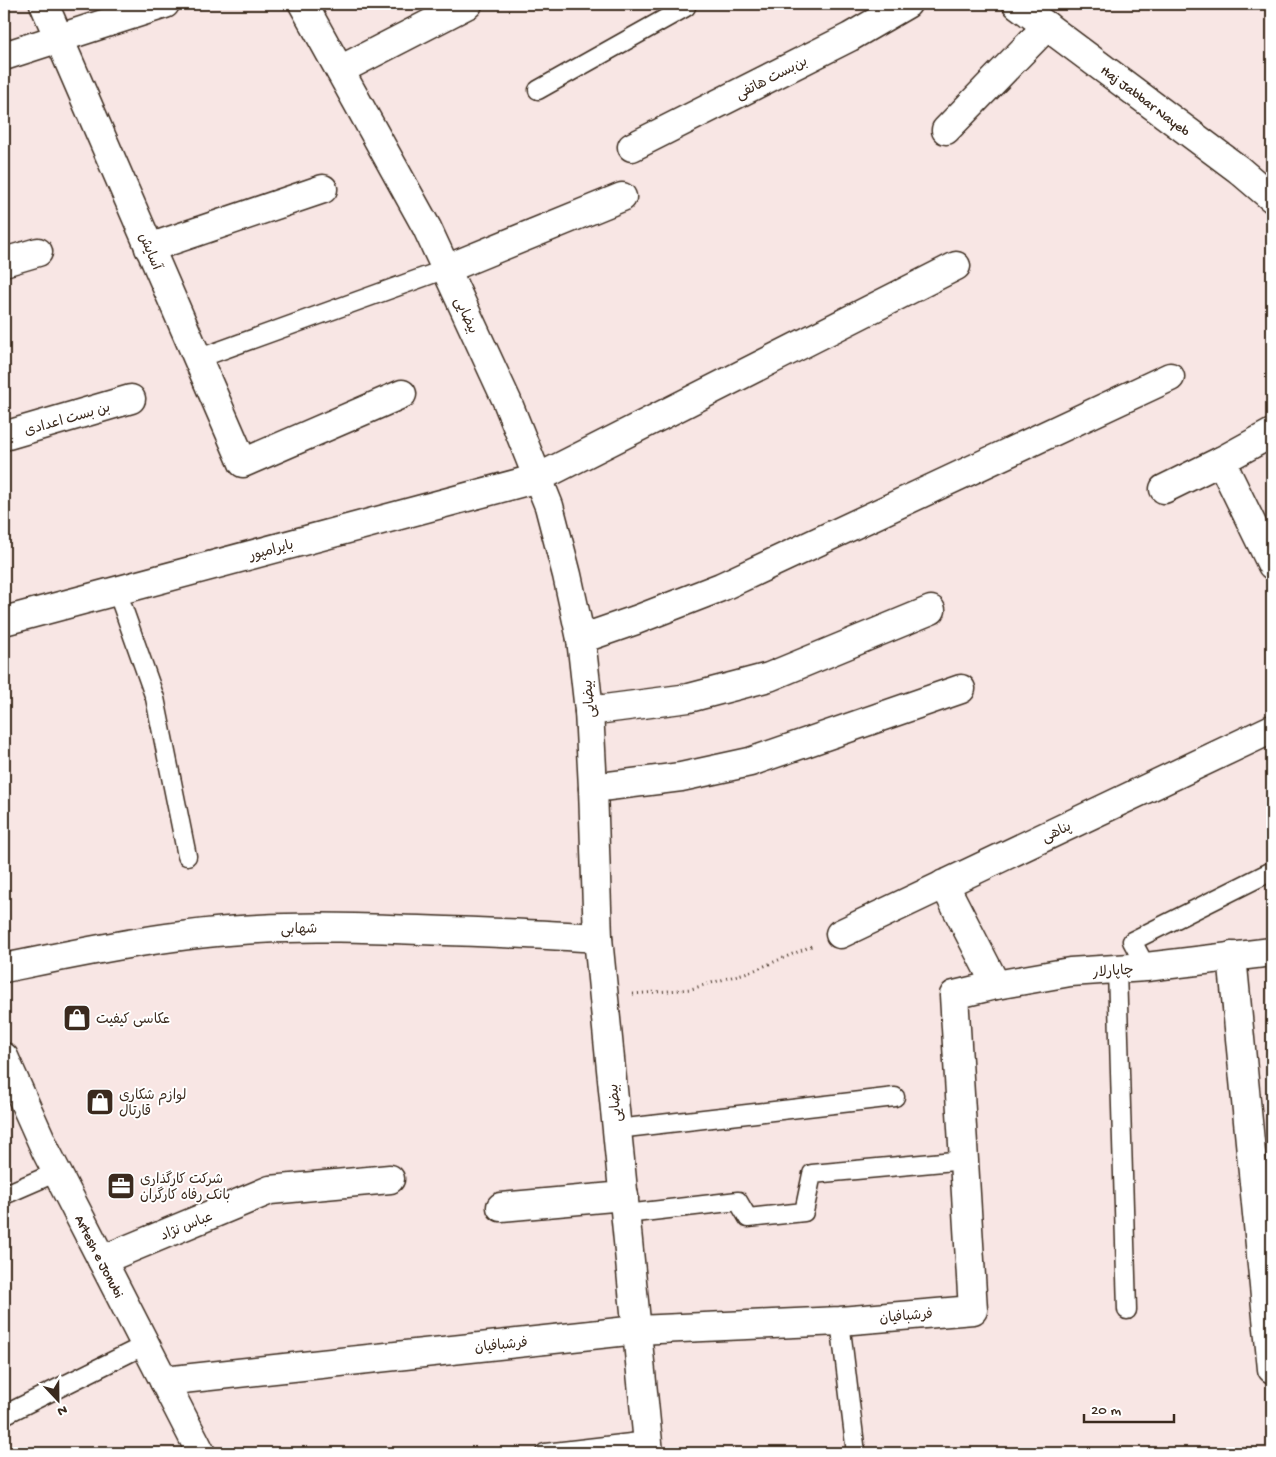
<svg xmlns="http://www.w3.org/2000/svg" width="1276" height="1457" viewBox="0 0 1276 1457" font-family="'Gochi Hand','Playpen Sans Arabic',sans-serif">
  <rect width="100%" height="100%" fill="#f8e6e4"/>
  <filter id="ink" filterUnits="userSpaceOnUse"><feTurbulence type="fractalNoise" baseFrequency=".02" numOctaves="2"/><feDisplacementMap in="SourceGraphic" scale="10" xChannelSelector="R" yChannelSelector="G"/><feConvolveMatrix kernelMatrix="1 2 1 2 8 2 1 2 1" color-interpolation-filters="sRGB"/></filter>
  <g filter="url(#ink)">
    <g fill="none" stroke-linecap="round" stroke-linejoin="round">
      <defs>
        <g id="lane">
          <polyline points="538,90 686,7 685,4"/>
          <polyline points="197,359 446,269"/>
          <polyline points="117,591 155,698 187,856"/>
          <polyline points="1146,967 1132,941 1272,871"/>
          <polyline points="1117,970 1127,1310"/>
          <polyline points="617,1129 895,1097"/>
          <polyline points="4,1195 57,1172"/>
          <polyline points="626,1214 738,1201 748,1218 804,1212 812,1174 965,1160"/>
          <polyline points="840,1321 856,1453"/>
          <polyline points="4,1415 145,1345"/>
          <polyline points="545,1453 648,1441"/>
        </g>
        <g id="street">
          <polyline points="44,4 243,463 402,394"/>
          <polyline points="303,4 427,228 507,401 549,506 567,575 581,639 589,711 593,788 598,938 649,1453"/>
          <polyline points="4,56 165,4"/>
          <polyline points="340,70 468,4"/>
          <polyline points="946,130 1047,26"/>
          <polyline points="632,147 850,37 907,4"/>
          <polyline points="149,248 323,189"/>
          <polyline points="4,262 38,252"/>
          <polyline points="446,269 622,197"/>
          <polyline points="1272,433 1221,461 1272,565"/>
          <polyline points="4,436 131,399"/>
          <polyline points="1164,489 1221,461"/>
          <polyline points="4,621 538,478 956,266"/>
          <polyline points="581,639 636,620 721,587 1170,377"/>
          <polyline points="589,711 689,698 769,677 931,610"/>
          <polyline points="593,788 681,777 750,762 961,689"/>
          <polyline points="944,884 996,985"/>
          <polyline points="840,934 1272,729"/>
          <polyline points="1232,956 1272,1369"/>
          <path d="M4,968C88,951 172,933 258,929C312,926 366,928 420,930C480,932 539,934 598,938"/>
          <polyline points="501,1207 624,1196"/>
          <polyline points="102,1260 270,1190 390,1179"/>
          <polyline points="164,1381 637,1330 840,1321 973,1310 954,995 996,985 1070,972 1146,967 1272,952"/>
        </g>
        <polyline id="secondary" points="1017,4 1238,169 1272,198"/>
        <polyline id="primary" points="4,1057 46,1151 201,1453"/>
      </defs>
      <use href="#lane" stroke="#3b2a1e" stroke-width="21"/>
      <use href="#street" stroke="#3b2a1e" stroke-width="31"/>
      <use href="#secondary" stroke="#3b2a1e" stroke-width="31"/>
      <use href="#primary" stroke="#3b2a1e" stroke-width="31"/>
      <polyline stroke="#3b2a1e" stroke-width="3" stroke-dasharray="1 4" stroke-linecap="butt" points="633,994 691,989 755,970 814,945"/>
      <use href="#lane" stroke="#fff" stroke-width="18"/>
      <use href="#street" stroke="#fff" stroke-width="28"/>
      <use href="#secondary" stroke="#fff" stroke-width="28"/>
      <use href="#primary" stroke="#fff" stroke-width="28"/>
    </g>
  </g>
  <defs>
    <symbol id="shop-square" viewBox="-11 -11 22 22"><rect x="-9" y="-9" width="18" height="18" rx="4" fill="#3b2a1e" stroke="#fff"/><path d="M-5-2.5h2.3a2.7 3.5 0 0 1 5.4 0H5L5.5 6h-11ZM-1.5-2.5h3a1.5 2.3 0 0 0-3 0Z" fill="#fff"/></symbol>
    <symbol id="office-square" viewBox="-11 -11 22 22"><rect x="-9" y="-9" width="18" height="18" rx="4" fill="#3b2a1e" stroke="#fff"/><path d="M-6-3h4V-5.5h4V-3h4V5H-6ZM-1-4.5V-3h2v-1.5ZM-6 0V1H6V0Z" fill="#fff"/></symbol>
  </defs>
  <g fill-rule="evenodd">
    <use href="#shop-square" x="61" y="1002" width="32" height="32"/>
    <use href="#shop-square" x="84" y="1086" width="32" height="32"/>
    <use href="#office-square" x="105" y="1170" width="32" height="32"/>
  </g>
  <g text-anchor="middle" stroke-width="4" stroke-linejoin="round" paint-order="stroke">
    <g font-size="14" fill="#3b2a1e" stroke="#fff">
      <text transform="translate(771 77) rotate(-27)" y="5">بن‌بست هاتفی</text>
      <text transform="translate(1146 100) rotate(37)" y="5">Haj Jabbar Nayeb</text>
      <text transform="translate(151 251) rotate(67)" y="5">آسایش</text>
      <text transform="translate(467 315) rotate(65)" y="5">بیضایی</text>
      <text transform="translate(67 418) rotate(-16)" y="5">بن بست اعدادی</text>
      <text transform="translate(271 549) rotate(-15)" y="5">بایرامپور</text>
      <text transform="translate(588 699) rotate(-95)" y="5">بیضایی</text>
      <text transform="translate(1056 831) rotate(-25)" y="5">پناهی</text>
      <text transform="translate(299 928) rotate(-1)" y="5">شهابی</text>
      <text transform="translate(1113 970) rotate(-4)" y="5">چاپارلار</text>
      <text transform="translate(614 1103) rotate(-96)" y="5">بیضایی</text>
      <text transform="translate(186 1225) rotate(-22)" y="5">عباس نژاد</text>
      <text transform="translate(100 1256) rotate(63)" y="5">Artesh e Jonubi</text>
      <text transform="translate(906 1315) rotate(-5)" y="5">فرشبافیان</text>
      <text transform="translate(501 1344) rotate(-6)" y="5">فرشبافیان</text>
    </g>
    <g font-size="14" fill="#3b2a1e" stroke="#fff" text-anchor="start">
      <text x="96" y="1023">عکاسی کیفیت</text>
      <text x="119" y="1099">لوازم شکاری<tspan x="119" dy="16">قارتال</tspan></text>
      <text x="140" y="1183">شرکت کارگذاری<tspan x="140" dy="16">بانک رفاه کارگران</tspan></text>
    </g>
  </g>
  <rect width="1276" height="1457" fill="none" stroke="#fff" stroke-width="20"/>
  <rect x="10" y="10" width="1256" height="1437" fill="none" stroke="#3b2a1e" stroke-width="2" filter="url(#ink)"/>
  <g transform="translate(58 1400) rotate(158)" stroke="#ffffff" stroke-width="4" paint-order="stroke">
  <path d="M0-4L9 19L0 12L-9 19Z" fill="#3b2a1e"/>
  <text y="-8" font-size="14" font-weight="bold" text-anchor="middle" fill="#3b2a1e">N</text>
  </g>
  <path d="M1084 1414v8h90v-8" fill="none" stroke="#3b2a1e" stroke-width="2.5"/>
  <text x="1091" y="1414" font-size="15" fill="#3b2a1e" stroke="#ffffff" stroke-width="4" paint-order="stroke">20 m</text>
</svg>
